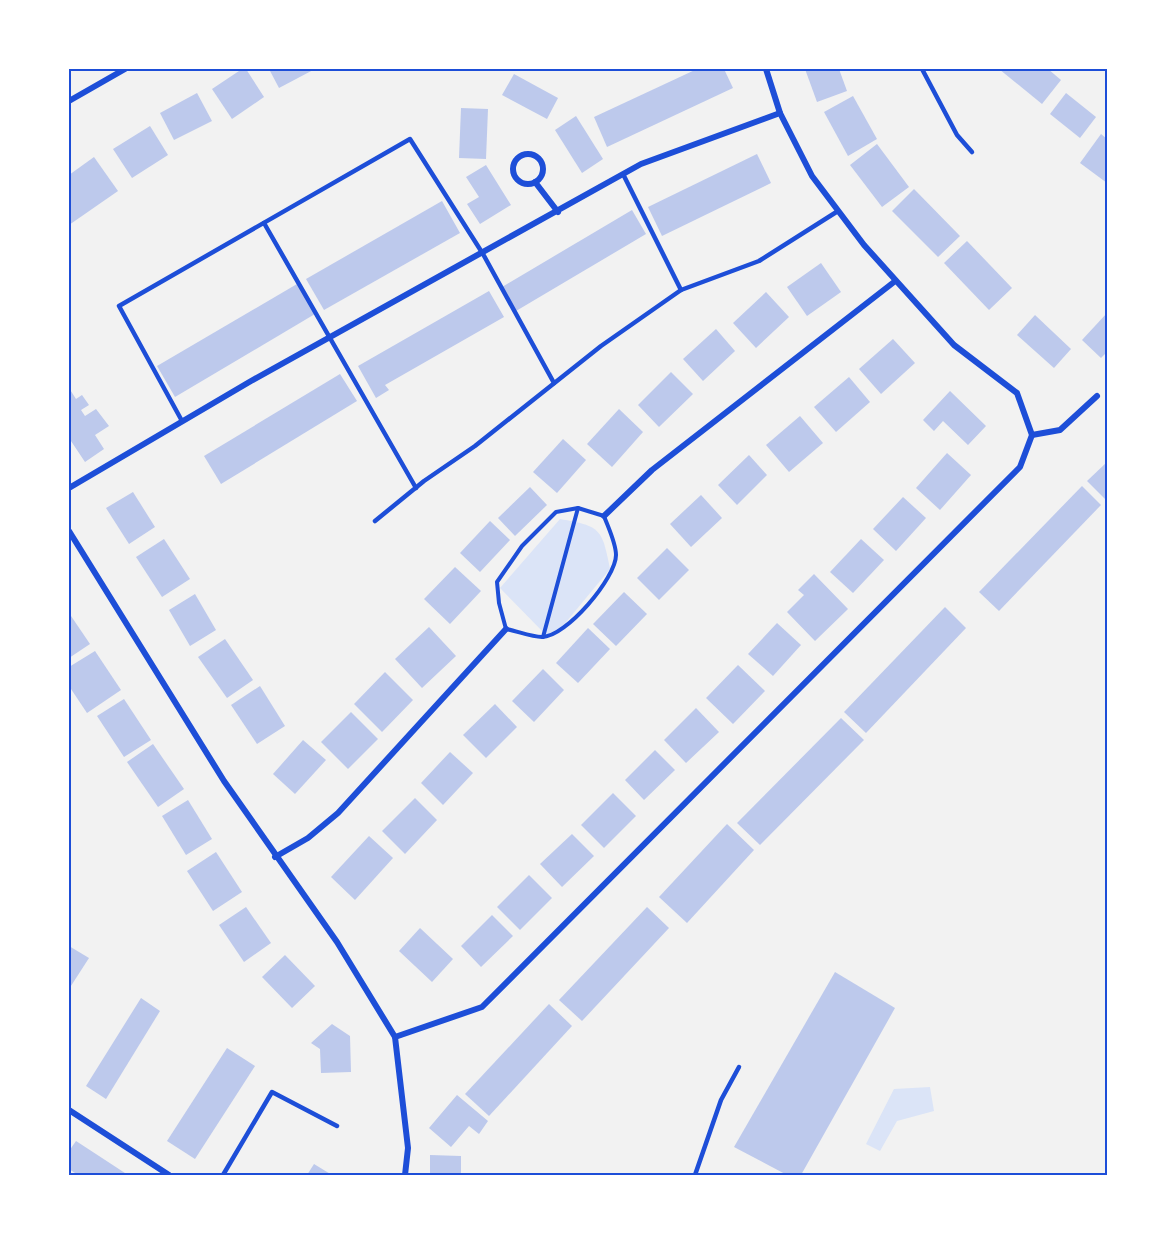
<svg xmlns="http://www.w3.org/2000/svg" width="1176" height="1244" viewBox="0 0 1176 1244" font-family="'Roboto Condensed',sans-serif">
  <rect width="100%" height="100%" fill="#f2f2f2"/>
  <g fill="#dbe4f7">
    <path d="M560,519C601,526 602,529 610,569L562,627L546,635L500,588Z"/>
    <polygon points="930,1087 934,1111 897,1121 880,1151 866,1144 894,1089"/>
  </g>
  <g fill="#bdc9ec">
    <polygon points="242,69 246,69 264,97 232,119 212,89"/>
    <polygon points="269,69 315,69 279,88"/>
    <polygon points="697,69 724,69 733,88 607,147 594,117"/>
    <polygon points="805,69 839,69 847,91 817,102"/>
    <polygon points="999,69 1048,69 1061,80 1042,104"/>
    <polygon points="514,74 558,98 547,119 502,95"/>
    <polygon points="197,93 212,121 174,140 160,113"/>
    <polygon points="1066,93 1096,117 1080,138 1050,114"/>
    <polygon points="853,96 877,139 848,156 824,112"/>
    <polygon points="461,108 488,109 486,159 459,158"/>
    <polygon points="576,116 603,159 582,173 555,130"/>
    <polygon points="150,126 168,155 132,178 113,149"/>
    <polygon points="1101,134 1107,139 1107,183 1080,163"/>
    <polygon points="877,144 909,187 882,207 850,165"/>
    <polygon points="757,154 771,183 662,236 648,207"/>
    <polygon points="94,157 118,191 69,225 69,175"/>
    <polygon points="486,165 511,205 480,224 467,204 479,197 466,177"/>
    <polygon points="914,189 960,236 938,257 892,211"/>
    <polygon points="442,201 460,233 324,310 306,279"/>
    <polygon points="632,210 646,234 516,311 502,287"/>
    <polygon points="967,241 1012,288 989,310 944,263"/>
    <polygon points="821,263 841,292 807,316 787,287"/>
    <polygon points="297,284 315,314 175,397 157,366"/>
    <polygon points="489,291 504,317 385,385 389,390 376,398 358,366"/>
    <polygon points="766,292 789,317 756,348 733,323"/>
    <polygon points="1107,313 1107,352 1101,358 1082,340"/>
    <polygon points="1035,315 1071,349 1054,368 1017,335"/>
    <polygon points="716,329 735,351 703,381 683,359"/>
    <polygon points="893,339 915,363 881,394 859,369"/>
    <polygon points="671,372 693,394 659,427 638,405"/>
    <polygon points="340,374 357,401 221,484 204,456"/>
    <polygon points="849,377 870,402 836,432 814,407"/>
    <polygon points="69,388 76,399 82,395 89,405 81,410 85,416 96,409 109,426 95,435 104,449 85,462 69,438"/>
    <polygon points="950,391 986,426 968,445 943,421 934,431 923,420"/>
    <polygon points="619,409 643,432 612,467 587,444"/>
    <polygon points="800,416 823,443 789,472 766,445"/>
    <polygon points="563,439 586,460 557,493 533,472"/>
    <polygon points="947,453 971,475 940,510 916,488"/>
    <polygon points="749,455 767,475 737,505 718,485"/>
    <polygon points="1107,462 1107,501 1087,481"/>
    <polygon points="1082,486 1101,505 999,611 979,592"/>
    <polygon points="530,487 547,505 515,536 498,518"/>
    <polygon points="133,492 155,527 129,544 106,508"/>
    <polygon points="701,495 722,518 691,547 670,524"/>
    <polygon points="903,497 926,518 896,551 873,529"/>
    <polygon points="490,521 510,540 480,572 460,553"/>
    <polygon points="164,539 190,579 162,597 136,557"/>
    <polygon points="861,539 884,560 853,593 830,572"/>
    <polygon points="667,548 689,570 659,600 637,578"/>
    <polygon points="455,567 481,591 450,624 424,599"/>
    <polygon points="814,574 848,609 815,641 787,612 804,595 798,590"/>
    <polygon points="624,592 647,614 616,646 593,624"/>
    <polygon points="195,594 216,630 190,646 169,610"/>
    <polygon points="945,607 966,628 866,733 844,712"/>
    <polygon points="69,613 90,644 69,658"/>
    <polygon points="777,623 801,645 773,676 748,654"/>
    <polygon points="429,627 456,656 422,688 395,659"/>
    <polygon points="588,628 610,649 578,683 556,663"/>
    <polygon points="225,639 253,680 227,698 198,657"/>
    <polygon points="95,651 121,690 87,713 69,686 69,667"/>
    <polygon points="738,665 765,691 733,724 706,698"/>
    <polygon points="543,669 564,690 534,722 512,701"/>
    <polygon points="385,672 413,700 382,732 354,704"/>
    <polygon points="260,686 285,726 257,744 231,705"/>
    <polygon points="124,699 151,740 124,757 97,716"/>
    <polygon points="495,704 517,727 486,758 463,735"/>
    <polygon points="696,708 719,732 686,763 664,740"/>
    <polygon points="351,712 378,739 348,769 321,742"/>
    <polygon points="841,718 864,740 760,845 737,823"/>
    <polygon points="303,740 326,760 295,794 273,774"/>
    <polygon points="153,744 184,789 158,807 127,762"/>
    <polygon points="655,750 675,770 644,800 625,780"/>
    <polygon points="450,752 473,773 443,805 421,783"/>
    <polygon points="613,793 636,816 604,848 581,825"/>
    <polygon points="415,798 437,820 405,854 382,831"/>
    <polygon points="188,800 212,839 186,855 162,816"/>
    <polygon points="727,824 754,850 687,923 659,897"/>
    <polygon points="572,834 594,856 562,887 540,864"/>
    <polygon points="369,836 393,858 355,900 331,877"/>
    <polygon points="216,852 242,892 213,911 187,871"/>
    <polygon points="529,875 552,898 520,930 497,907"/>
    <polygon points="246,907 271,943 244,962 219,925"/>
    <polygon points="647,907 669,928 582,1021 559,1000"/>
    <polygon points="492,915 513,936 481,967 461,946"/>
    <polygon points="420,928 453,959 432,982 399,951"/>
    <polygon points="69,946 89,958 69,989"/>
    <polygon points="285,955 315,986 292,1008 262,977"/>
    <polygon points="835,972 895,1008 801,1175 787,1175 734,1147"/>
    <polygon points="141,998 160,1011 106,1099 86,1086"/>
    <polygon points="549,1004 572,1026 489,1116 465,1094"/>
    <polygon points="332,1024 350,1036 351,1072 321,1073 320,1049 311,1043"/>
    <polygon points="227,1048 255,1066 195,1159 167,1141"/>
    <polygon points="457,1095 488,1121 479,1134 469,1126 451,1147 429,1128"/>
    <polygon points="76,1141 99,1156 128,1175 78,1175 69,1169 69,1151"/>
    <polygon points="430,1155 461,1156 461,1175 430,1175"/>
    <polygon points="314,1164 332,1175 307,1175"/>
  </g>
  <g fill="none" stroke-linecap="round" stroke-linejoin="round">
    <g stroke="#1d4ed8" stroke-width="4">
      <path d="M578,508L604,516C608,527 616,543 616,555C616,578 566,637 542,637C531,637 517,631 506,629L499,603L497,582L522,546L556,512Z"/>
      <polyline points="543,637 578,508"/>
    </g>
    <g stroke="#1d4ed8" stroke-width="4.5">
      <polyline points="922,69 957,135 972,152"/>
      <polyline points="623,174 681,290"/>
      <polyline points="264,223 416,488"/>
      <polyline points="182,421 119,306 410,139 483,254 554,383"/>
      <polyline points="375,521 424,481 475,446 601,346 681,290 759,261 838,211"/>
      <polyline points="223,1175 272,1092 337,1126"/>
      <polyline points="695,1175 721,1100 739,1067"/>
    </g>
    <g stroke="#1d4ed8" stroke-width="6">
      <polyline points="69,101 125,69"/>
      <circle cx="528" cy="169" r="15"/>
      <polyline points="535,182 558,212"/>
      <polyline points="1032,435 1060,430 1097,396"/>
      <polyline points="69,488 251,381 641,164 780,113"/>
      <polyline points="604,516 652,470 894,282"/>
      <polyline points="69,531 224,781 337,942 395,1037 408,1148 405,1175"/>
      <polyline points="275,857 308,838 338,813 506,629"/>
      <polyline points="395,1037 482,1007 1020,467 1032,435 1017,393 954,345 864,245 812,176 780,113 766,69"/>
      <polyline points="69,1110 169,1175"/>
    </g>
  </g>
  <rect width="1176" height="1244" fill="none" stroke="#ffffff" stroke-width="141"/>
  <rect x="70" y="70" width="1036" height="1104" fill="none" stroke="#1d4ed8" stroke-width="2"/>
</svg>
